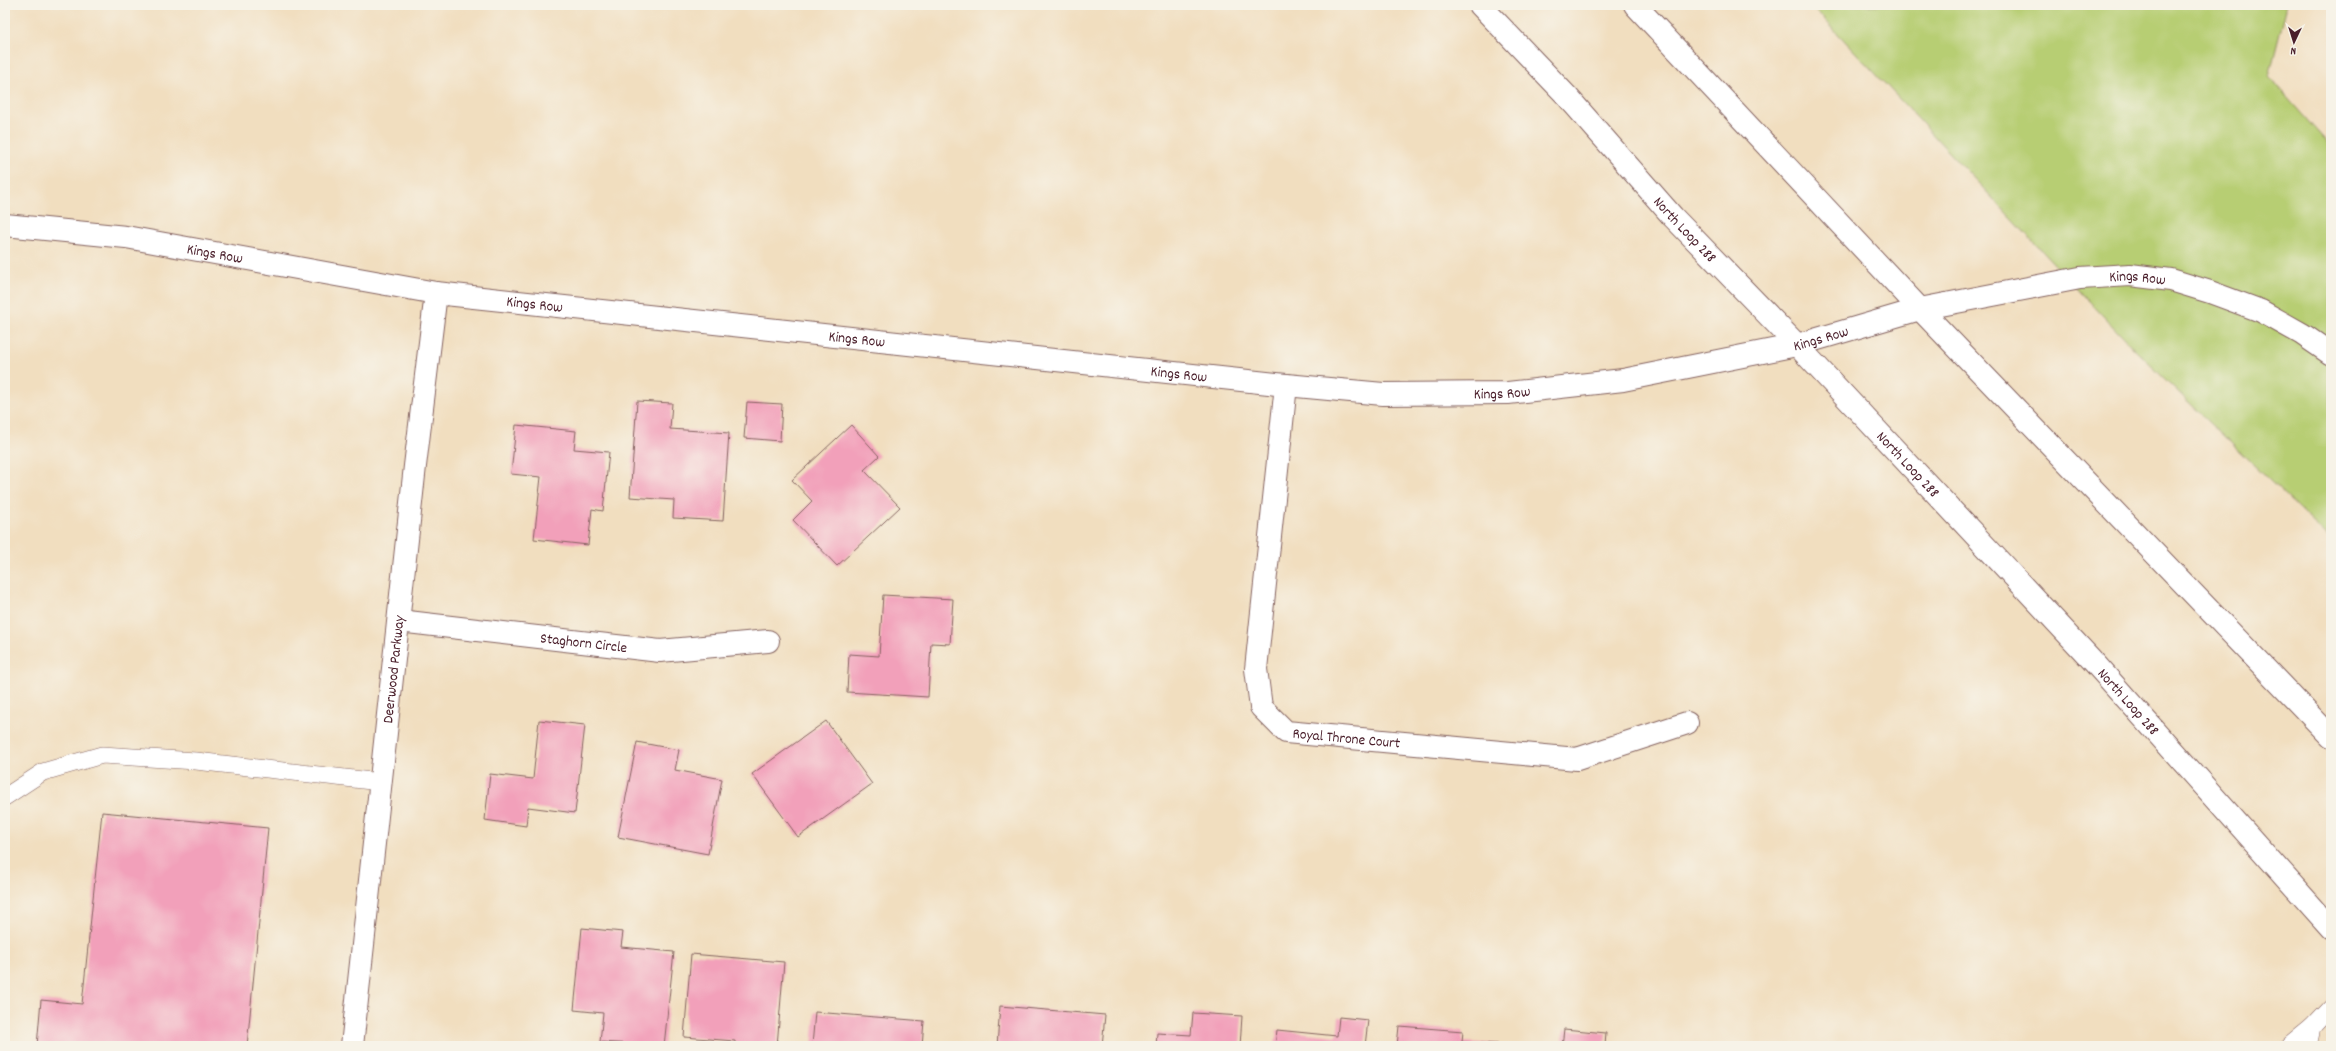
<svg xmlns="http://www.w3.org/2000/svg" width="2336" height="1051" viewBox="0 0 2336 1051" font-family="Dekko,sans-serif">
  <rect width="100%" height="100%" fill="#f7f3e8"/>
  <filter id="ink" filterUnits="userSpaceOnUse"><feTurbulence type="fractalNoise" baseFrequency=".025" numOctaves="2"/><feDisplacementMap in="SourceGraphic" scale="8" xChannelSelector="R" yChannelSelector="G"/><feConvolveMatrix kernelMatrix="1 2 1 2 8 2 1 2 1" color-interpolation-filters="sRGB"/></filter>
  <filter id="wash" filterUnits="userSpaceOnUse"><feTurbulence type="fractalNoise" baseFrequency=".012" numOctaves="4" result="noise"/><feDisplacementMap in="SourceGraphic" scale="16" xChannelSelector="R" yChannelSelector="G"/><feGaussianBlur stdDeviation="0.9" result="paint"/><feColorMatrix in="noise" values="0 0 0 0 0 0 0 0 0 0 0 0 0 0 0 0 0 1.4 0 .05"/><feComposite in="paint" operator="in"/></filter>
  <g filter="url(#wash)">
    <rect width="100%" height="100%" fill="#f1debf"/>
    <polygon fill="#b7ce73" stroke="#80764f" points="1811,5 2287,5 2269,77 2331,147 2331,540 2136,351"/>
    <g id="blocks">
      <g fill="#f2a0ba">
        <polygon points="637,401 672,403 670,429 729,433 723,521 673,518 674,500 630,497"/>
        <polygon points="747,402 782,404 780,441 744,438"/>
        <polygon points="516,425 576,431 574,449 609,452 603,511 592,509 588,545 534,539 541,477 511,474"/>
        <polygon points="851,425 879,456 864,470 900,507 837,566 793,520 812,501 792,480"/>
        <polygon points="883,595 953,599 950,644 931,643 928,697 847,692 849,654 879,656"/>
        <polygon points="539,720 585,725 575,813 528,807 526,826 485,820 490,774 533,779"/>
        <polygon points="826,721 872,784 798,837 752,774"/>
        <polygon points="637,742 679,750 675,770 722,779 708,854 618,837"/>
        <polygon points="102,812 268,828 247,1046 37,1046 41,1000 82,1004"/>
        <polygon points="582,928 623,932 621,947 674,952 664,1046 600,1042 603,1013 574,1010"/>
        <polygon points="691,954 784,962 777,1046 735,1046 735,1041 684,1037"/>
        <polygon points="1000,1006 1105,1015 1102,1046 997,1046"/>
        <polygon points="815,1012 924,1021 922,1046 812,1046"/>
        <polygon points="1193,1013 1242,1016 1240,1046 1156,1046 1157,1033 1191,1035"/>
        <polygon points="1339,1017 1368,1020 1365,1046 1275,1046 1277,1030 1337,1036"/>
        <polygon points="1399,1026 1463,1031 1462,1042 1498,1044 1498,1046 1397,1046"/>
        <polygon points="1564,1029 1606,1033 1605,1046 1562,1046"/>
      </g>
    </g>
  </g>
  <g filter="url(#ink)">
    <use href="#blocks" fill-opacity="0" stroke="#84625f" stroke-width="1"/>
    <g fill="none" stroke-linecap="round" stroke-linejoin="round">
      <defs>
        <g id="lane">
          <polyline points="5,797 43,772 102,755 196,761 380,782"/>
          <polyline points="2290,1046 2312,1028"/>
          <polyline points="2308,1046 2312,1028 2331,1008"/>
        </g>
        <g id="street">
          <path id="s1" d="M1286,385L1256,669L1261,707L1286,732L1577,759L1687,723"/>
          <path id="s2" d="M399,621L660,651L768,641"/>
          <path id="s3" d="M352,1046L415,466L436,293"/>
        </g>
        <g id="secondary">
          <path id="s4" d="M5,225L126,237L436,293L1286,385L1383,394L1508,393L1623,380L1797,345L1920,309L2080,278L2130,275L2171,280L2210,292L2261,311L2302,334L2331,354"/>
        </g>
        <g id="highway">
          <path id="s5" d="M1480,5L1566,95L1673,217L1797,345L2091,659L2331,928"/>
          <polyline points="1635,5 1920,309 2331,737"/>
        </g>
      </defs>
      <use href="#lane" stroke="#84625f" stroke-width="18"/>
      <use href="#street" stroke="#84625f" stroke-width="24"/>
      <use href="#secondary" stroke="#84625f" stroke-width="24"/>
      <use href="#highway" stroke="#84625f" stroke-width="24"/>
      <use href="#lane" stroke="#fff" stroke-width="17"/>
      <use href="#street" stroke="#fff" stroke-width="22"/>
      <use href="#secondary" stroke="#fff" stroke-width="22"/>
      <use href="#highway" stroke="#fff" stroke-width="22"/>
    </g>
  </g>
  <g text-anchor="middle" stroke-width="3.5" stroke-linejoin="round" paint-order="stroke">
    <g font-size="15" fill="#4a1f2b" stroke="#f7f3e8">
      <text dy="5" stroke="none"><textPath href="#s5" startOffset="304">North Loop 288</textPath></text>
      <text dy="5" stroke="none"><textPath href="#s4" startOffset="212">Kings Row</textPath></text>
      <text dy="5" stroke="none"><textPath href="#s4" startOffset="2156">Kings Row</textPath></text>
      <text dy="5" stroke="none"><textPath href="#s4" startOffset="536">Kings Row</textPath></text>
      <text dy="5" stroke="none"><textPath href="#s4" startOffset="860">Kings Row</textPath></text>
      <text dy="5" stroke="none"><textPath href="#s4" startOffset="1832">Kings Row</textPath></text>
      <text dy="5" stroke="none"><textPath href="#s4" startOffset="1184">Kings Row</textPath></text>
      <text dy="5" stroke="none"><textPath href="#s4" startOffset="1508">Kings Row</textPath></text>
      <text dy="5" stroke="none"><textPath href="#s5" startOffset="628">North Loop 288</textPath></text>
      <text dy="5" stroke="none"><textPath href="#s2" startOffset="186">Staghorn Circle</textPath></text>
      <text dy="5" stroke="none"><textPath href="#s3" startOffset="379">Deerwood Parkway</textPath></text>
      <text dy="5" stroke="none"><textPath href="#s5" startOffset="952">North Loop 288</textPath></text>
      <text dy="5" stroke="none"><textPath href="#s1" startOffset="420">Royal Throne Court</textPath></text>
    </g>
  </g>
  <rect width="2336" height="1051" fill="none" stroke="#f7f3e8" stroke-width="20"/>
  <g transform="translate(2294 42) rotate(184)" stroke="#f7f3e8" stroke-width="3" paint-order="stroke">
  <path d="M0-3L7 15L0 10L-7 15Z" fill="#4a1f2b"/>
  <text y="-6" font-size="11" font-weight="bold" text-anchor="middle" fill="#4a1f2b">N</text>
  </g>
</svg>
